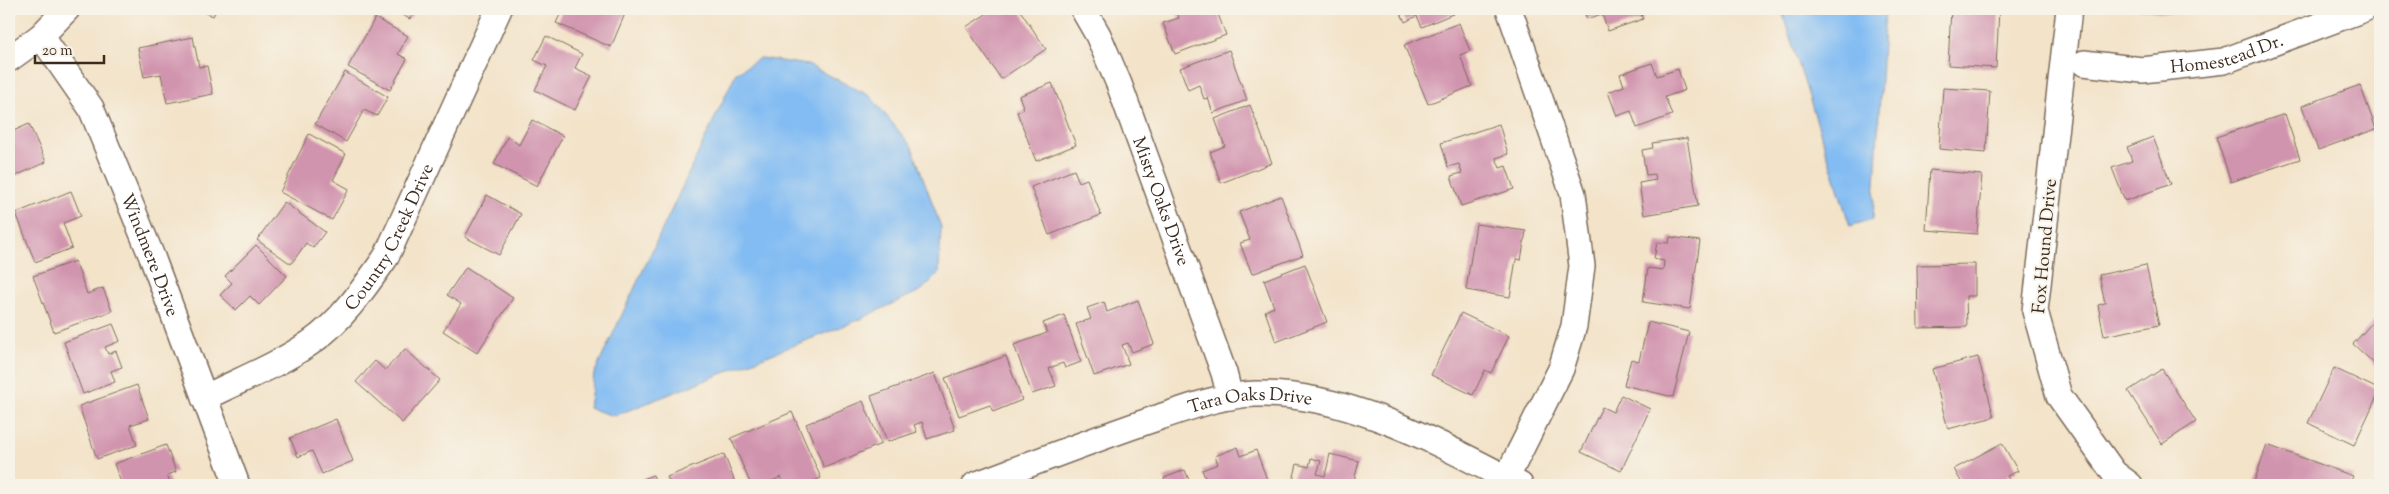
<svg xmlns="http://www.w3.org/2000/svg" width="2389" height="494" viewBox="0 0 2389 494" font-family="'Sorts Mill Goudy',serif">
  <rect width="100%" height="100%" fill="#f7f3e8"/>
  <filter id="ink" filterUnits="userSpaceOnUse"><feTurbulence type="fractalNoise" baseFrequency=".02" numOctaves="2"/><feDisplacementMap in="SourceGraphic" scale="10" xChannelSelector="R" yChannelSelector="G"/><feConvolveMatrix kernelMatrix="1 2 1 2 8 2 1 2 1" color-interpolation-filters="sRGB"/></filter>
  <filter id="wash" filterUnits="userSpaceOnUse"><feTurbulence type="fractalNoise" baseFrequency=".0096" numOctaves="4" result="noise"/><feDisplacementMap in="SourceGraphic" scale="20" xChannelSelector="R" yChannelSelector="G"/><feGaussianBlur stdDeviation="1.12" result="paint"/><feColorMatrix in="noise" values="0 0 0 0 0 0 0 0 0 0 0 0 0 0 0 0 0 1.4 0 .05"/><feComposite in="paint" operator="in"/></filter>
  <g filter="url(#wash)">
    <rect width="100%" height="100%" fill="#f3e3c9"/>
    <g fill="#82bcf3" stroke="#5e7388">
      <polygon points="1781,9 1885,9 1873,219 1850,226"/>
      <polygon points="760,58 808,65 870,96 912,147 941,227 939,273 922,290 856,321 614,416 589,408 594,374 736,73"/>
    </g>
    <g id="blocks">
      <g fill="#d194af">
        <polygon points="198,9 217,9 213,16"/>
        <polygon points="390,9 415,9 410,19"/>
        <polygon points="563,9 627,9 611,47 556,23"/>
        <polygon points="994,9 1019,9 1046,49 1001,79 966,27"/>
        <polygon points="1176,9 1216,9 1226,35 1175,54 1163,23 1179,18"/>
        <polygon points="1399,9 1453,9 1455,13 1422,27 1417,16 1405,22"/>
        <polygon points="1583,9 1639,9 1643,19 1608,31 1602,14 1587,19"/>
        <polygon points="1951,9 1999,9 1996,68 1948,65"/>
        <polygon points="2137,9 2178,9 2178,14"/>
        <polygon points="375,18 408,36 398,54 407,59 390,90 348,67"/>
        <polygon points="1459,23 1470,51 1460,55 1472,86 1428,104 1404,45"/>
        <polygon points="546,36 582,54 575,68 592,76 575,110 535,90 547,66 534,60"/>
        <polygon points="193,37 199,67 207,66 213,94 167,103 161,74 144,77 138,48"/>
        <polygon points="1229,50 1247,100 1213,113 1208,98 1204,99 1199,85 1188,90 1180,68"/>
        <polygon points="1652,63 1657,76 1678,69 1685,90 1665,97 1672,115 1637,128 1631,111 1617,116 1608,92 1624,86 1620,74"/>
        <polygon points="345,72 388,97 377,116 364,110 346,142 315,124"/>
        <polygon points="1052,83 1076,145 1036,161 1017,112 1024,109 1019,96"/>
        <polygon points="2360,85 2376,129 2318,150 2302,106"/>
        <polygon points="1943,88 1990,91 1986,153 1939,149"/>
        <polygon points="1250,105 1272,163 1221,183 1210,152 1225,146 1215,119"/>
        <polygon points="2285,114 2300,159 2231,182 2216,137"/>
        <polygon points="532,120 563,136 537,186 494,164 508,136 519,145"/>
        <polygon points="29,124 46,162 9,179 9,133"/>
        <polygon points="1499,124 1508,154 1496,158 1500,168 1506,166 1514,189 1461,206 1451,176 1462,173 1459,164 1448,167 1441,143"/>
        <polygon points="309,134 346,154 333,180 349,189 332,220 280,192"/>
        <polygon points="2153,137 2171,184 2125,201 2112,168 2132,161 2127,147"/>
        <polygon points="1687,138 1698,206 1644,215 1639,183 1656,180 1655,174 1646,175 1642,150 1653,148 1652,143"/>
        <polygon points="1074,170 1079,182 1087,179 1101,215 1049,235 1031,187"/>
        <polygon points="1930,170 1982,175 1977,234 1926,230"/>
        <polygon points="71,191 81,216 63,223 72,248 35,262 16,213"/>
        <polygon points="487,195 521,214 499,255 465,237"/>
        <polygon points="1281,196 1303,255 1252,274 1240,243 1250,240 1239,212"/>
        <polygon points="284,202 325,232 313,248 306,243 291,264 257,240"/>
        <polygon points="1476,224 1526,231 1521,260 1516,259 1510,297 1466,290"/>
        <polygon points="1670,237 1700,241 1690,309 1643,302 1648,268 1663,270 1664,261 1654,259 1657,242 1669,243"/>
        <polygon points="256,245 287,276 259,305 250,296 236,310 220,295 232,283 225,276"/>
        <polygon points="75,261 87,294 103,288 112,311 54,332 33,276"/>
        <polygon points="1305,264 1327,322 1276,342 1265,311 1274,307 1264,280"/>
        <polygon points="1975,264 1975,296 1966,296 1967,327 1918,328 1917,265"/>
        <polygon points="2146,265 2159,325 2104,336 2098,305 2105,303 2099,275"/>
        <polygon points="466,267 513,298 477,353 443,331 461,304 447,295"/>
        <polygon points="1138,300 1154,344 1132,352 1128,343 1122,345 1129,364 1094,376 1076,324 1091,319 1087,308 1104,302 1107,312"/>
        <polygon points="1461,313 1509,336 1491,373 1485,370 1473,395 1431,375"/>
        <polygon points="2380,314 2380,369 2353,344"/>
        <polygon points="1064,315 1081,362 1065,368 1063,363 1049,368 1056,386 1032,394 1014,345 1047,333 1043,323"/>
        <polygon points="1648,322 1689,332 1673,397 1624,385 1631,359 1639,361"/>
        <polygon points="113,324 120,341 105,347 108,354 116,351 122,367 111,371 115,382 83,394 64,342"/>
        <polygon points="405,349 440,380 402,423 356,382 375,361 385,370"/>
        <polygon points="1006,356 1022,400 993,412 990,405 959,416 945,378"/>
        <polygon points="1978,357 1994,417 1948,429 1932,369"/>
        <polygon points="2334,368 2380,390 2354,445 2308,423"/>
        <polygon points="2162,369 2196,422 2162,444 2128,391"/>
        <polygon points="935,373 955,430 927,439 922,422 914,425 917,432 887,442 871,396"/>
        <polygon points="137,385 149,419 130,425 137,445 97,459 79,406"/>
        <polygon points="1621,395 1650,409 1621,471 1581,452 1602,407 1613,412"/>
        <polygon points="863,401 881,444 824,468 806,424"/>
        <polygon points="792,412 821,478 804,485 785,485 781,477 762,485 751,485 731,438"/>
        <polygon points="336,419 353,461 322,474 312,451 298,457 290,438"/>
        <polygon points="2002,443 2018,471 2007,476 2012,485 1963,485 1954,469"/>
        <polygon points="166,445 176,472 167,475 171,485 122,485 114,464"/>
        <polygon points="2267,445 2353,476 2349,485 2263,485 2254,482"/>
        <polygon points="1238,447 1241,456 1256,450 1269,485 1208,485 1202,470 1218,464 1215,456"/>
        <polygon points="724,454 736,485 671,485 667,477"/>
        <polygon points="1330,454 1359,461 1353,485 1292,485 1297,464 1309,467 1311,458 1321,461 1317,474 1325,476"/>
        <polygon points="1185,470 1191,485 1166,485 1164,478"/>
        <polygon points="653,475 657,485 627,485"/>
      </g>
    </g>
  </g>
  <g filter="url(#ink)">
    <use href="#blocks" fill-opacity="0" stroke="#7b6b5a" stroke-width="1"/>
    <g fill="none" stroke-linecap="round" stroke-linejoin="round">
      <defs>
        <g id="minor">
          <path id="s1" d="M1083,9L1098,35L1119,84L1224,373L1230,397"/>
          <polyline points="2069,9 2035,311 2059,396 2114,473 2130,485"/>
          <path id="s2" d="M41,36L91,108L152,257L237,485"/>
          <polyline points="9,59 41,36 67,9"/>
          <path id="s3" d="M2084,63L2142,70L2224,61L2364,9"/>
          <path id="s4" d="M204,398C240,380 278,365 310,343C341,322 365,287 386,257L499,9"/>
          <path id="s5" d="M975,485C1036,462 1097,438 1160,417C1190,407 1222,395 1255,394C1346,391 1442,445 1520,485"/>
          <polyline points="1503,485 1561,369 1574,326 1582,266 1573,194 1509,9"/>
        </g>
      </defs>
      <use href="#minor" stroke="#7b6b5a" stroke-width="28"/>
      <use href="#minor" stroke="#fff" stroke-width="25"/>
    </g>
  </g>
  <g text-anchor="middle" stroke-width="4" stroke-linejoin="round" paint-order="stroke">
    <g font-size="18" fill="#3b2a1e" stroke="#f7f3e8">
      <text dy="6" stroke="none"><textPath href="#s3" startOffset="145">Homestead Dr.</textPath></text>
      <text dy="6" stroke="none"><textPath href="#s1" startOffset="208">Misty Oaks Drive</textPath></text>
      <text dy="6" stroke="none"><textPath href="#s4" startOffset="254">Country Creek Drive</textPath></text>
      <text transform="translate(2044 246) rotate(-85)" y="6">Fox Hound Drive</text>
      <text dy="6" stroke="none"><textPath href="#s2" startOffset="246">Windmere Drive</textPath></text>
      <text dy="6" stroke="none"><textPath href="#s5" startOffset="290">Tara Oaks Drive</textPath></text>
    </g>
  </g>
  <rect width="2389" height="494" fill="none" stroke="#f7f3e8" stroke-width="30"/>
  <path d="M35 55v8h69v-8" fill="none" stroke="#3b2a1e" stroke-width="2.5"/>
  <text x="42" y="55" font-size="15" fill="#3b2a1e" stroke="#f7f3e8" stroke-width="4" paint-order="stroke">20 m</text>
</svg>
